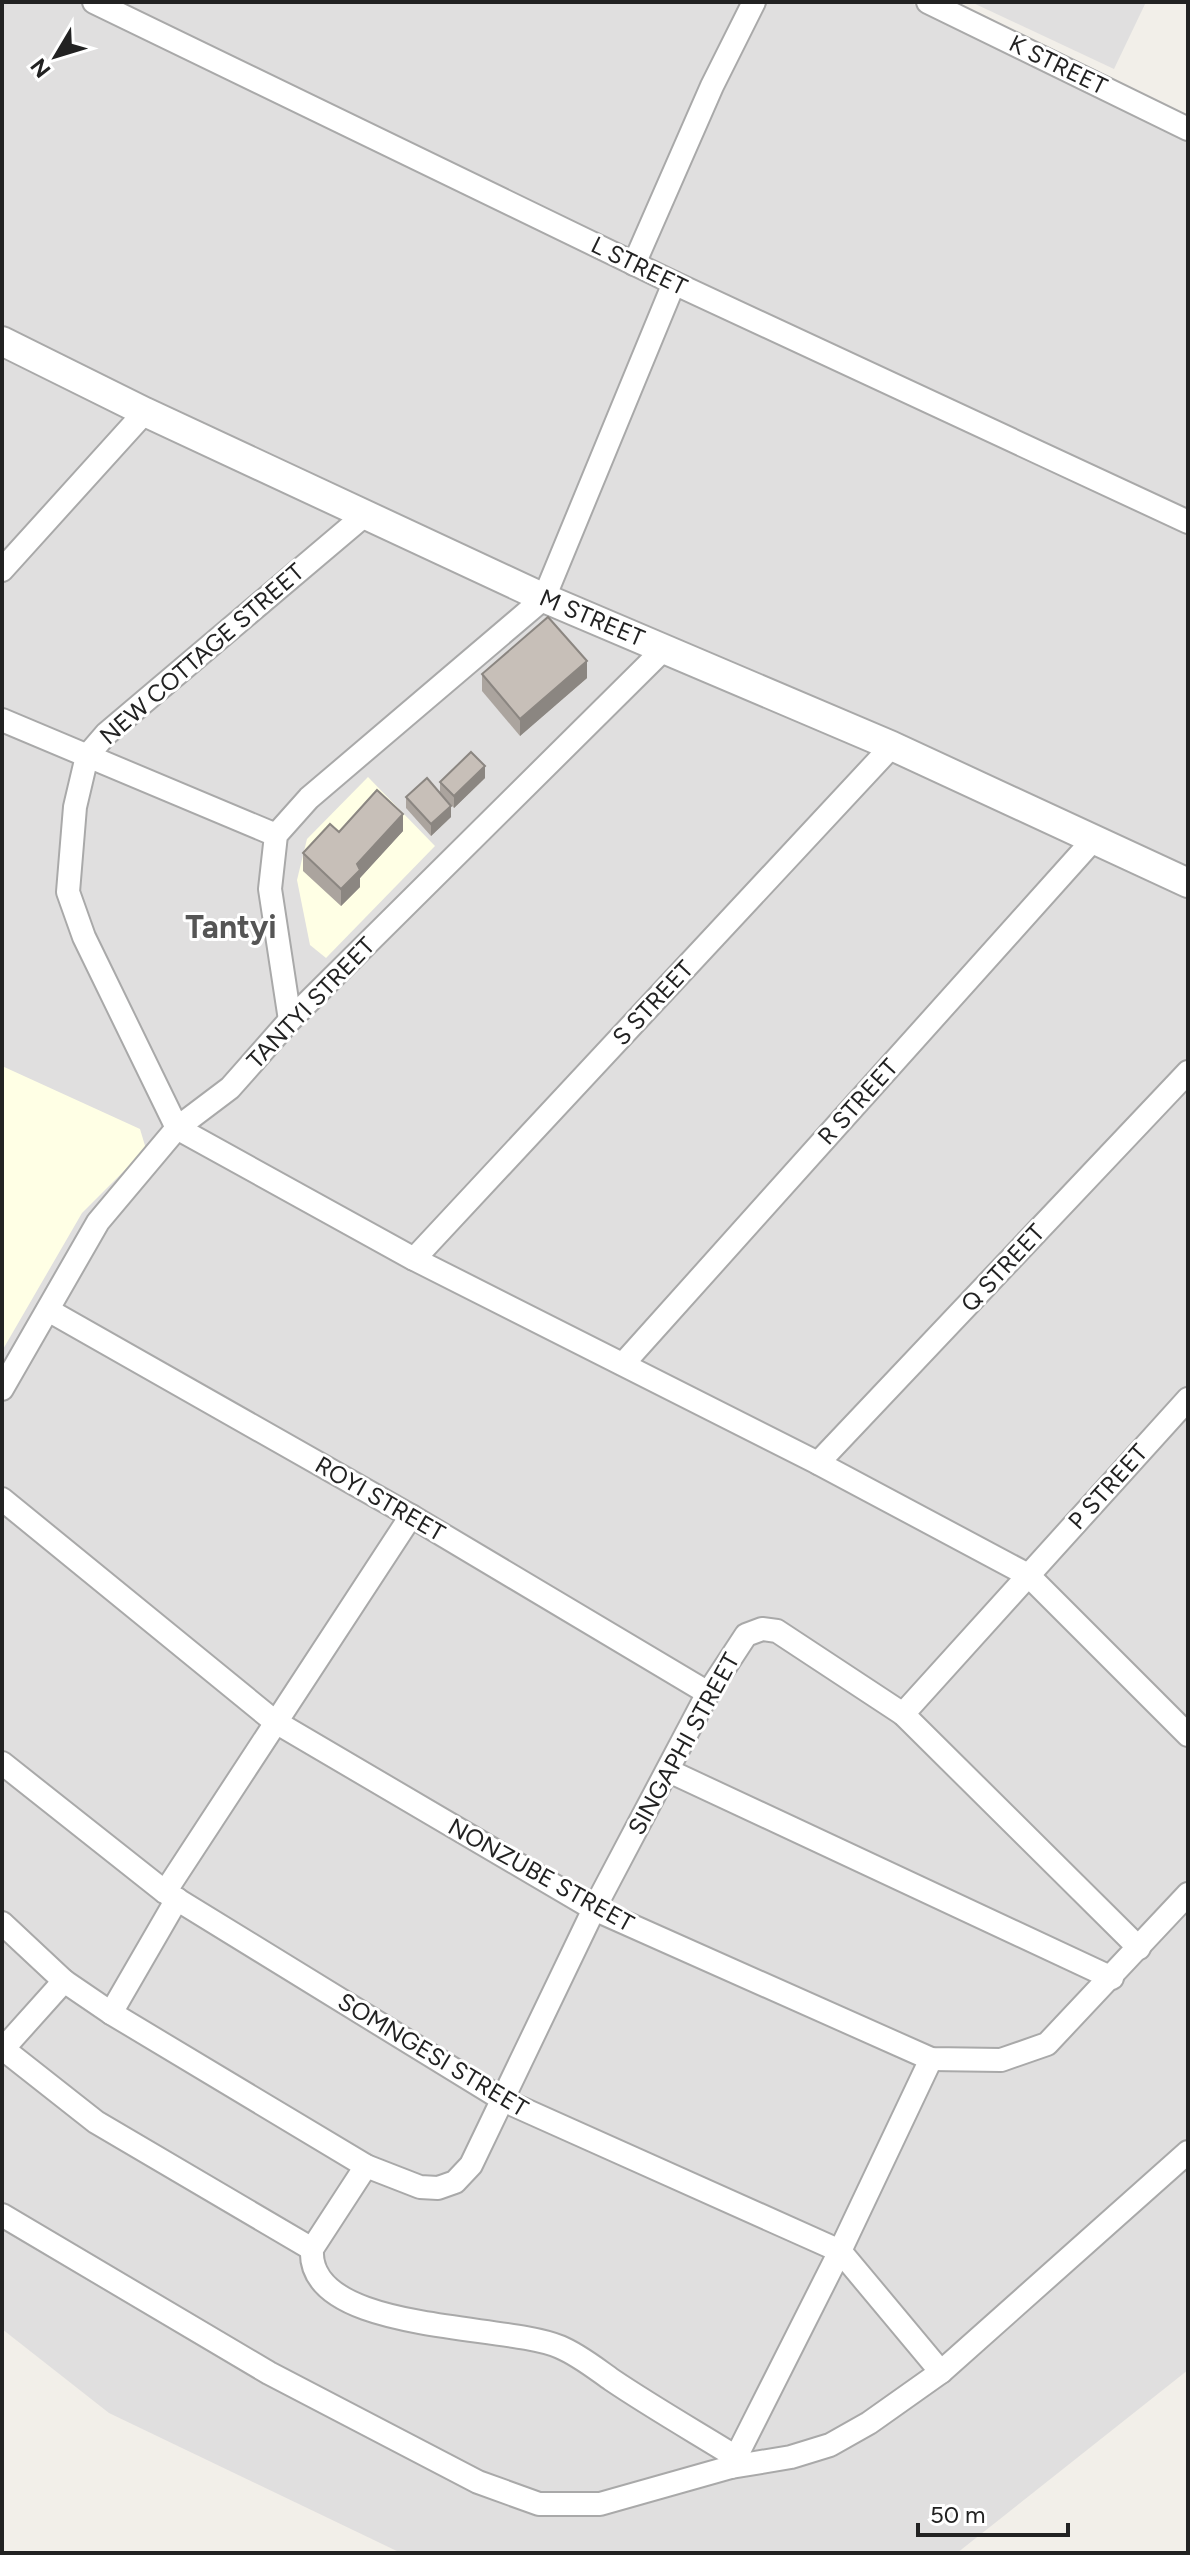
<svg xmlns="http://www.w3.org/2000/svg" width="1190" height="2555" viewBox="0 0 1190 2555" font-family="Figtree,sans-serif">
  <rect width="100%" height="100%" fill="#f2efe9"/>
  <g fill="#e0dfdf">
    <polygon points="2,2 909,2 1188,139 1188,2370 957,2553 401,2553 109,2413 2,2329"/>
    <polygon points="971,2 1146,2 1114,69"/>
  </g>
  <g fill="#ffffe5">
    <polygon points="368,777 435,846 326,958 310,945 297,880 307,839"/>
    <polygon points="2,1066 140,1129 146,1149 82,1213 2,1351"/>
  </g>
  <g fill="none" stroke-linecap="round" stroke-linejoin="round">
    <defs>
      <g id="minor">
        <polyline points="94,2 674,283 1188,522"/>
        <polyline points="928,2 1188,129"/>
        <polyline points="634,264 712,86 754,2"/>
        <polyline points="367,513 106,734 87,756 75,807 68,892 84,937 177,1128 414,1259 818,1463 1028,1575 1188,1735"/>
        <polyline points="2,570 145,412"/>
        <polyline points="2,720 276,835"/>
        <polyline points="290,1020 270,889 276,835 309,798 544,598 674,283"/>
        <polyline points="414,1259 892,746"/>
        <polyline points="48,1310 411,1516 708,1693"/>
        <polyline points="623,1364 1094,839"/>
        <polyline points="2,1389 98,1222 177,1128 230,1088 290,1020 664,649"/>
        <polyline points="818,1463 1188,1072"/>
        <polyline points="2,1499 274,1721 594,1909 931,2059 1001,2060 1047,2044 1188,1894"/>
        <polyline points="903,1714 1188,1399"/>
        <polyline points="2,1763 165,1892 505,2101 840,2251 941,2372 1188,2152"/>
        <polyline points="669,1771 1112,1978"/>
        <polyline points="165,1892 411,1516"/>
        <polyline points="2,1923 64,1981 111,2013 366,2166 420,2187 438,2188 455,2182 471,2165 594,1909 708,1693 746,1635 762,1629 777,1631 903,1714 1139,1948"/>
        <polyline points="111,2013 177,1899"/>
        <polyline points="2,2048 96,2122 312,2249"/>
        <polyline points="3,2049 64,1981"/>
        <path d="M366,2166L312,2249C306,2334 506,2323 560,2347C579,2355 595,2368 612,2380C652,2407 694,2431 736,2457"/>
        <polyline points="2,2215 269,2373 478,2482 539,2504 600,2504 731,2467 791,2457 830,2445 869,2423 941,2372"/>
        <polyline points="731,2467 840,2251 931,2059"/>
      </g>
      <polyline id="tertiary" points="2,341 145,412 544,598 892,746 1188,883"/>
    </defs>
    <use href="#minor" stroke="#a9a9a9" stroke-width="26"/>
    <use href="#tertiary" stroke="#a9a9a9" stroke-width="32"/>
    <use href="#minor" stroke="#fff" stroke-width="22"/>
    <use href="#tertiary" stroke="#fff" stroke-width="28"/>
  </g>
  <g fill="#aba49e">
    <polygon points="482,674 587,678 520,736 482,691"/>
    <polygon points="485,778 454,808 440,793 440,782"/>
    <polygon points="406,797 451,817 431,836 406,808"/>
    <polygon points="403,831 360,878 360,887 341,906 303,871 303,853 339,832"/>
  </g>
  <g fill="#8b8681">
    <polygon points="587,661 587,678 520,736 520,719"/>
    <polygon points="485,766 485,778 454,808 454,796"/>
    <polygon points="451,806 451,817 431,836 431,824"/>
    <polygon points="403,814 403,831 360,878 360,887 341,906 341,889 357,864"/>
  </g>
  <g fill="#c7bfb8" stroke="#8b8681" stroke-width="2">
    <polygon points="548,617 587,661 520,719 482,674"/>
    <polygon points="471,752 485,766 454,796 440,782"/>
    <polygon points="427,778 451,806 431,824 406,797"/>
    <polygon points="377,790 403,814 357,864 360,870 341,889 303,853 330,824 339,832"/>
  </g>
  <g text-anchor="middle" stroke-width="6" stroke-linejoin="round" paint-order="stroke">
    <g font-size="24" fill="#222" stroke="#fff">
      <text transform="translate(1058 65) rotate(26)" y="8">K STREET</text>
      <text transform="translate(639 266) rotate(26)" y="8">L STREET</text>
      <text transform="translate(592 618) rotate(23)" y="8">M STREET</text>
      <text transform="translate(202 654) rotate(-41)" y="8">NEW COTTAGE STREET</text>
      <text transform="translate(311 1003) rotate(-46)" y="8">TANTYI STREET</text>
      <text transform="translate(653 1003) rotate(-47)" y="8">S STREET</text>
      <text transform="translate(858 1102) rotate(-48)" y="8">R STREET</text>
      <text transform="translate(1003 1268) rotate(-47)" y="8">Q STREET</text>
      <text transform="translate(1108 1487) rotate(-48)" y="8">P STREET</text>
      <text transform="translate(380 1499) rotate(30)" y="8">ROYI STREET</text>
      <text transform="translate(684 1744) rotate(-61)" y="8">SINGAPHI STREET</text>
      <text transform="translate(541 1875) rotate(29)" y="8">NONZUBE STREET</text>
      <text transform="translate(433 2055) rotate(31)" y="8">SOMNGESI STREET</text>
    </g>
    <g font-size="32" font-weight="bold" fill="#555" stroke="#fff">
      <text x="231" y="938">Tantyi</text>
    </g>
  </g>
  <rect width="1190" height="2555" fill="none" stroke="#222222" stroke-width="8"/>
  <g transform="translate(56 56) rotate(232)" stroke="#ffffff" stroke-width="6" paint-order="stroke">
  <path d="M0-6L14 30L0 20L-14 30Z" fill="#222222"/>
  <text y="-12" font-size="22" font-weight="bold" text-anchor="middle" fill="#222222">N</text>
  </g>
  <path d="M918 2523v12h150v-12" fill="none" stroke="#222222" stroke-width="4"/>
  <text x="930" y="2523" font-size="24" fill="#222222" stroke="#ffffff" stroke-width="6" paint-order="stroke">50 m</text>
</svg>
